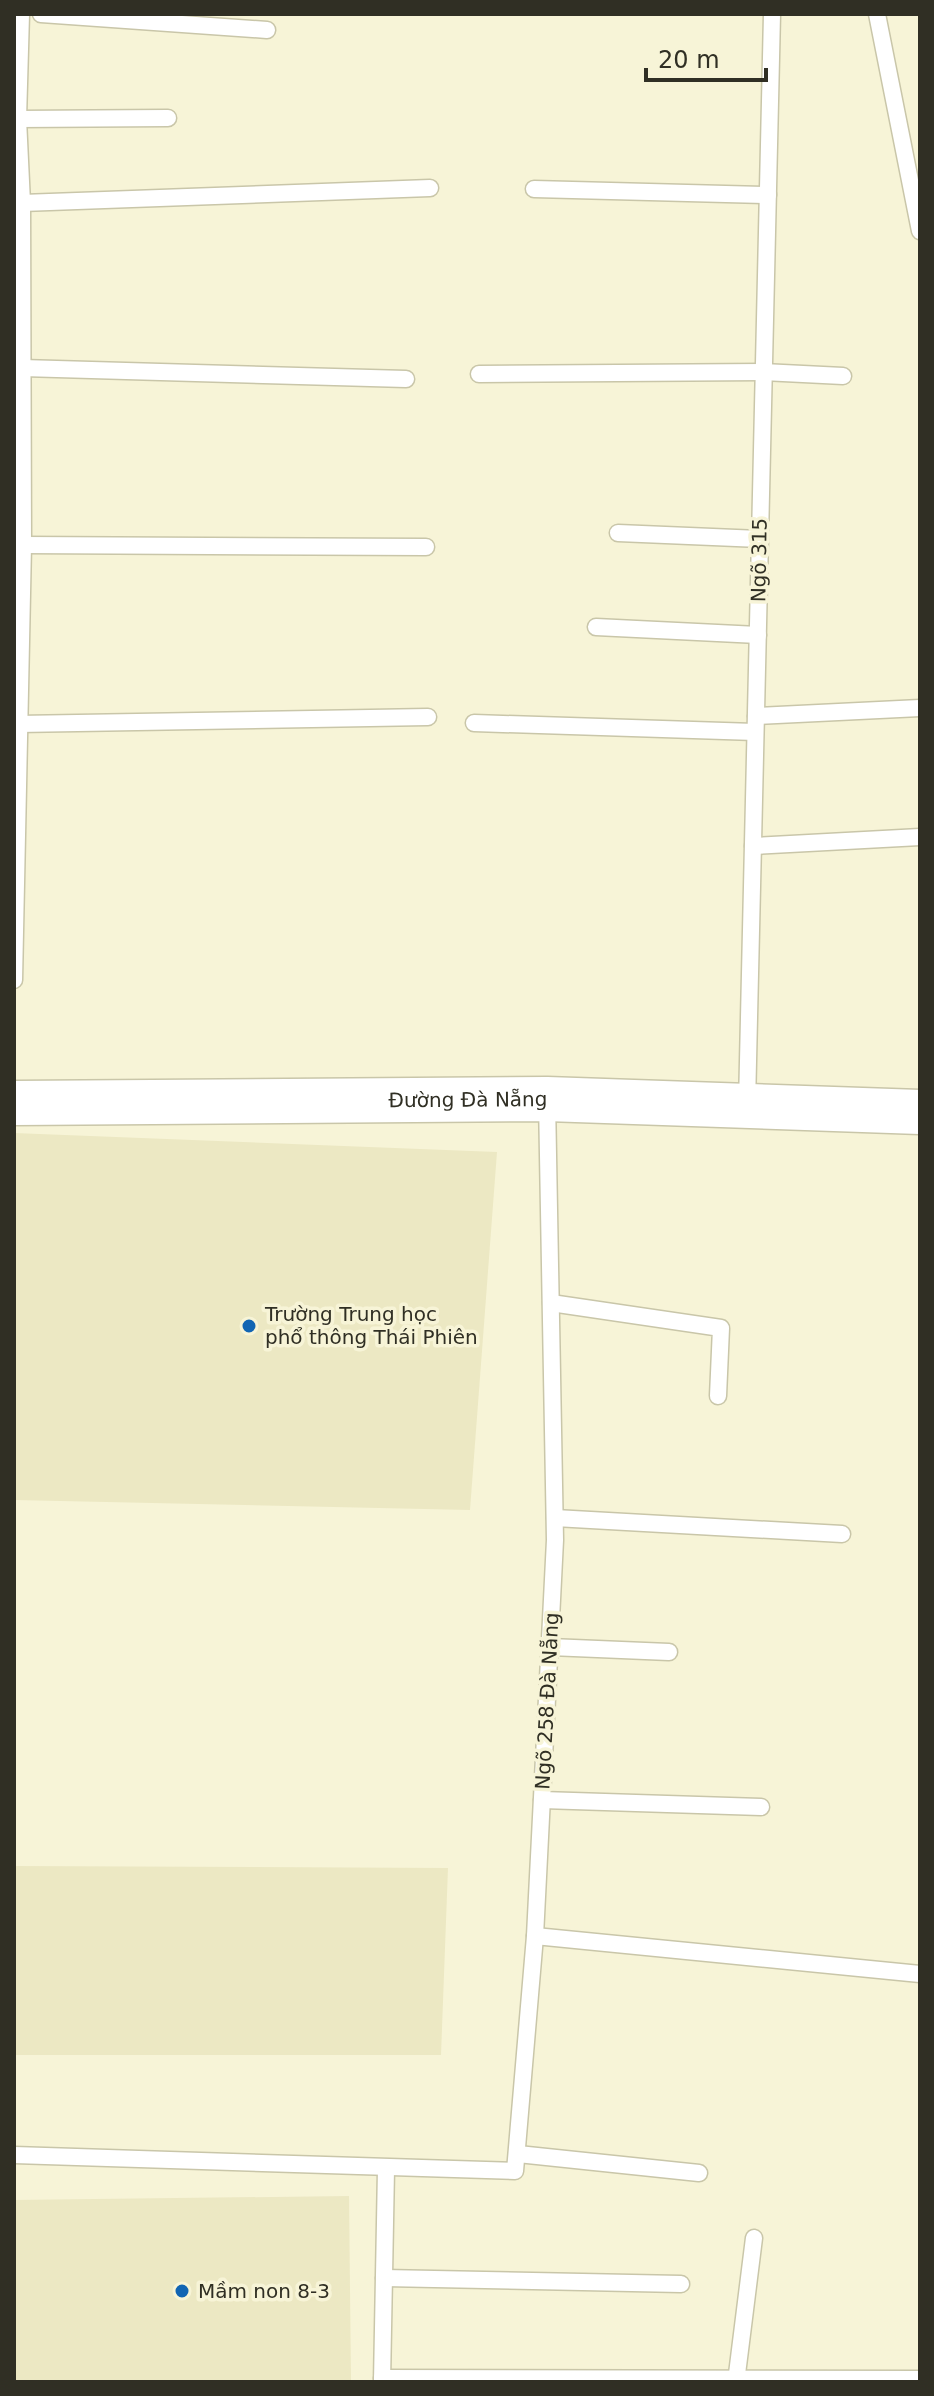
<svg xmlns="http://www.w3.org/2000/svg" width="934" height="2396" viewBox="0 0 934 2396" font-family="'DejaVu Sans',sans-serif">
  <rect width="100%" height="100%" fill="#f7f4d7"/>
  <g fill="#ece8c3">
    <polygon points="14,1133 497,1152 470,1510 14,1500"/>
    <polygon points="14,1866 448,1868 441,2055 14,2055"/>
    <polygon points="349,2196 351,2382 14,2382 14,2200"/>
  </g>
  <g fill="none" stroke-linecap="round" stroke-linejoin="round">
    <defs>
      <g id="service">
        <polyline points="41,14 267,30"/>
        <polyline points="877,14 920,231"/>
        <polyline points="18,119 168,118"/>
        <polyline points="534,189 768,195"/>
        <polyline points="22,203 430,188"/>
        <polyline points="22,368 406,379"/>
        <polyline points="479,374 763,372 843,376"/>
        <polyline points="618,533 760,539"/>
        <polyline points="23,545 426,547"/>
        <polyline points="596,627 758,635"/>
        <polyline points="756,716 920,708"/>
        <polyline points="474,723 755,732"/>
        <polyline points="18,724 428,717"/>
        <polyline points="753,846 920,837"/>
        <polyline points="14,980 23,545 22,203 18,119 21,14"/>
        <polyline points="747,1105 772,14"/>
        <polyline points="551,1303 721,1328 718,1396"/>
        <polyline points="555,1518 842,1534"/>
        <polyline points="550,1647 669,1652"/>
        <polyline points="542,1800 761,1807"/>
        <polyline points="535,1936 920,1974"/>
        <polyline points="518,2154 699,2173"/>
        <polyline points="14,2155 515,2171 535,1936 555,1540 547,1100"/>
        <polyline points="384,2278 681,2284"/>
        <polyline points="382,2378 920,2379"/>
        <polyline points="382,2382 386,2169"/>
        <polyline points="736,2382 754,2238"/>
      </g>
      <g id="secondary">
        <path id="s1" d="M14,1103L547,1099L920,1112"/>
      </g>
    </defs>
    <use href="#service" stroke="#c9c6a9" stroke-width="19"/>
    <use href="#secondary" stroke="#c9c6a9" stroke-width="47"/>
    <use href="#service" stroke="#fff" stroke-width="16"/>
    <use href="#secondary" stroke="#fff" stroke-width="44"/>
  </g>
  <g fill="#1165b3" stroke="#f7f4d7" stroke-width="3">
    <circle cx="249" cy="1326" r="8"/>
    <circle cx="182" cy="2291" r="8"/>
  </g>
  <g text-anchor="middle" stroke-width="7" stroke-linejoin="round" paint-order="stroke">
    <g font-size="20" fill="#302f24" stroke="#f7f4d7">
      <text transform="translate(759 560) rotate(-89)" y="7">Ngõ 315</text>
      <text dy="7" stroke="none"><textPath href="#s1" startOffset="454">Đường Đà Nẵng</textPath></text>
      <text transform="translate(547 1701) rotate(-87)" y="7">Ngõ 258 Đà Nẵng</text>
    </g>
    <g font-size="20" fill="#302f24" stroke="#f7f4d7" text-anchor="start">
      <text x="265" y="1321">Trường Trung học<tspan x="265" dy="23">phổ thông Thái Phiên</tspan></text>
      <text x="198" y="2298">Mầm non 8-3</text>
    </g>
  </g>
  <rect width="934" height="2396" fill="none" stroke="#302f24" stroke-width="32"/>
  <path d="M646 68v12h120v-12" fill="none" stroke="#302f24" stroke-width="4"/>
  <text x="658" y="68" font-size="24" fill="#302f24" stroke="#f7f4d7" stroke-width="6" paint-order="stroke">20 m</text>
</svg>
